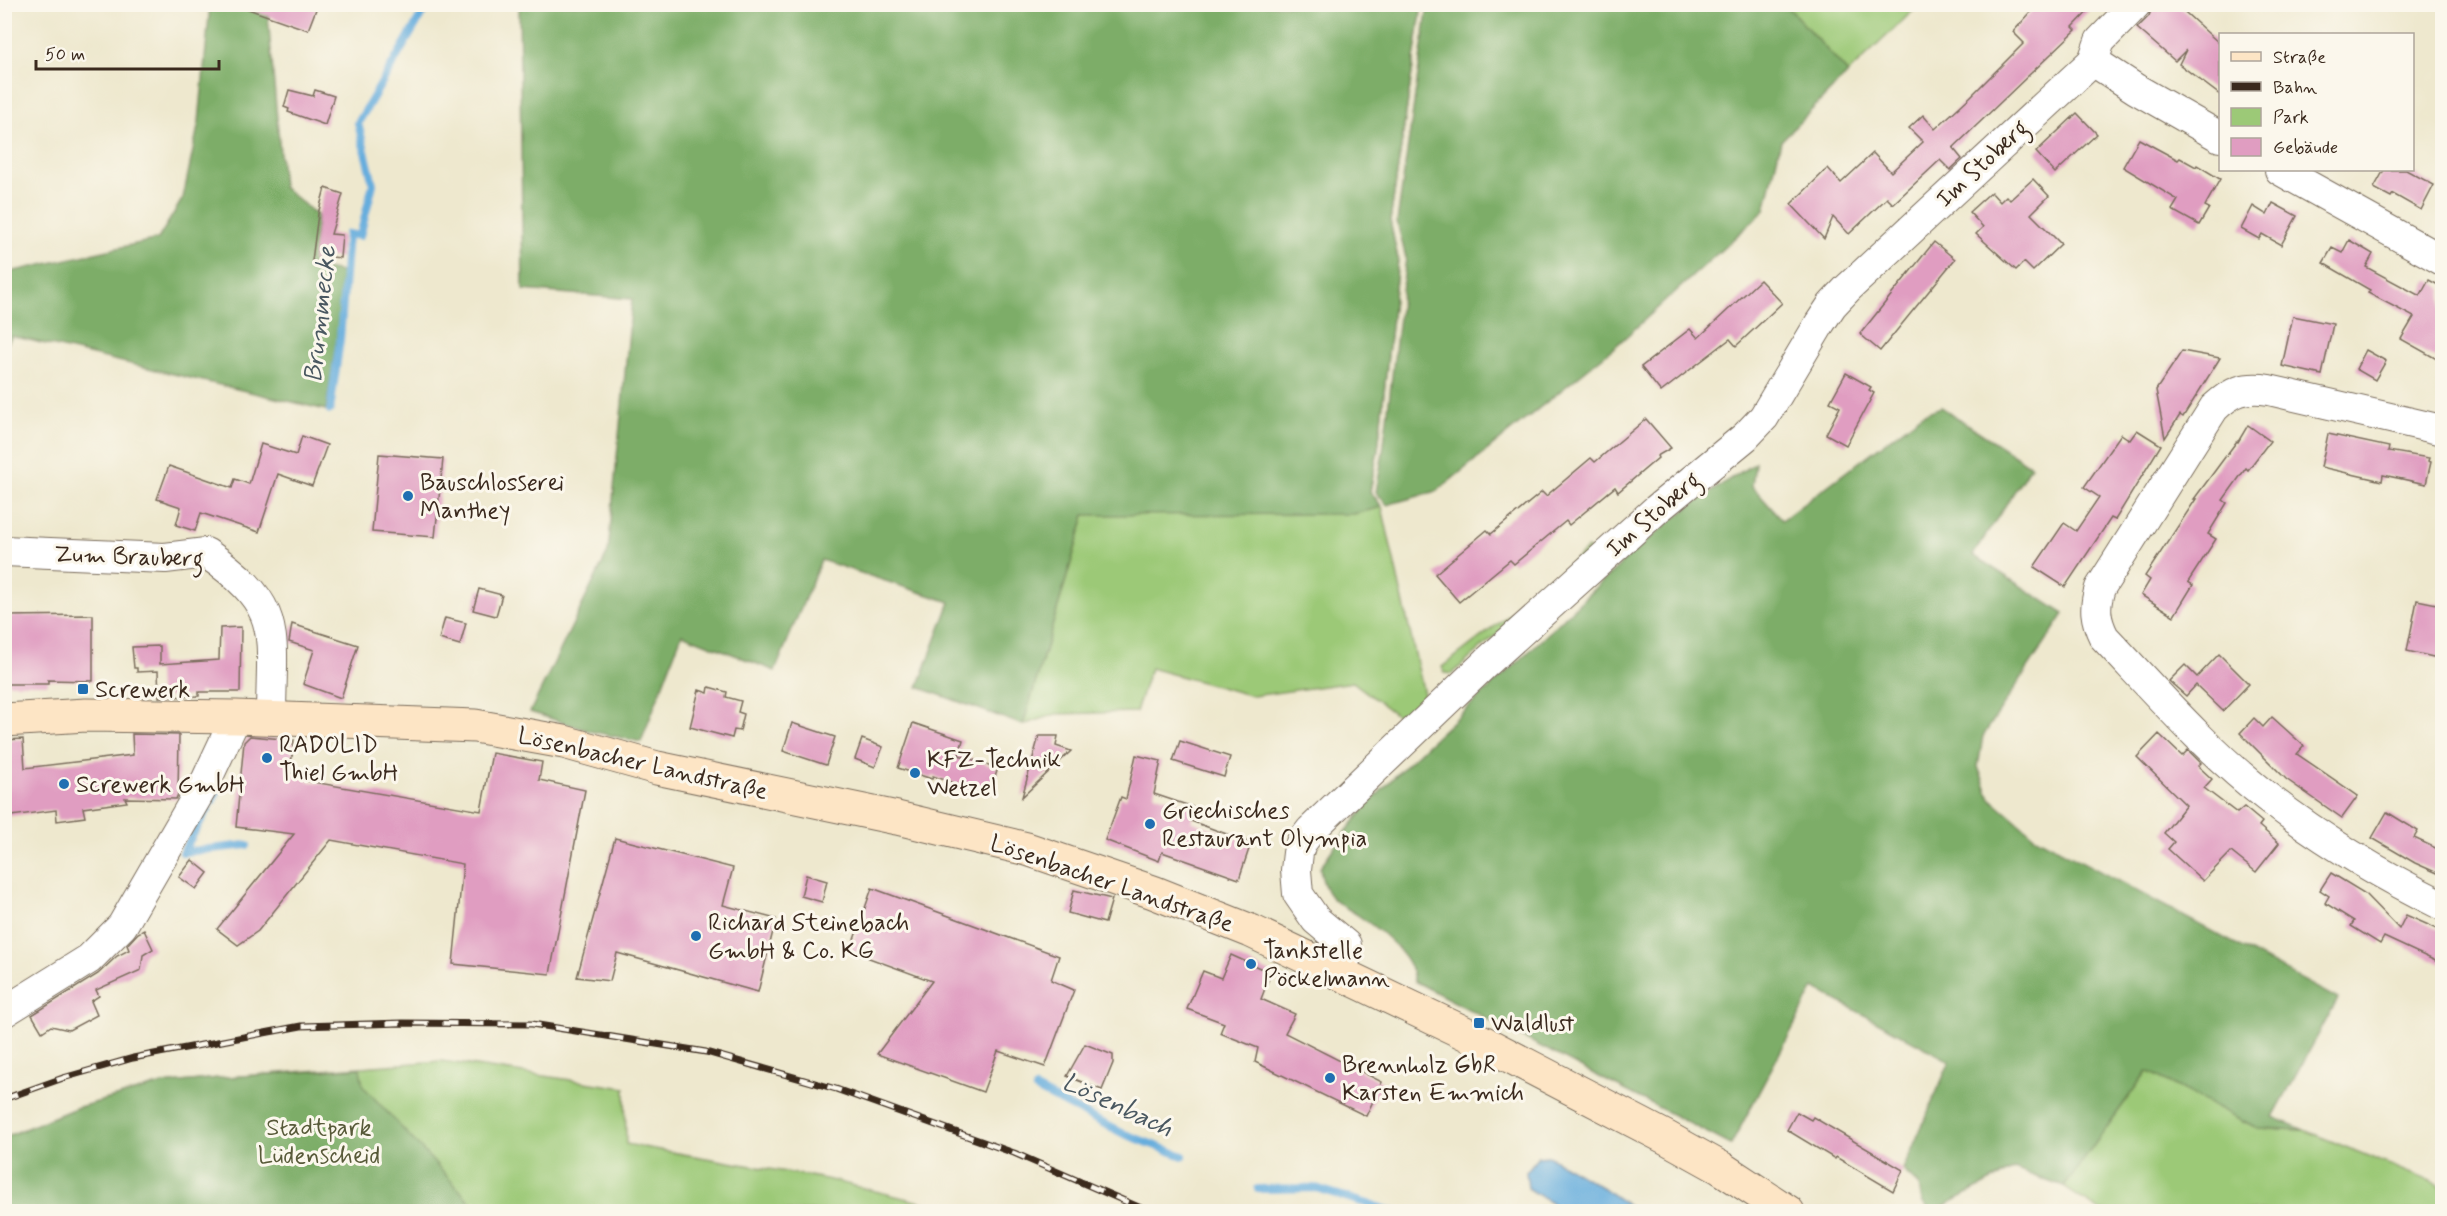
<svg xmlns="http://www.w3.org/2000/svg" width="2447" height="1216" viewBox="0 0 2447 1216" font-family="Mynerve,sans-serif">
  <rect width="100%" height="100%" fill="#fbf7ec"/>
  <filter id="ink" filterUnits="userSpaceOnUse"><feTurbulence type="fractalNoise" baseFrequency=".0167" numOctaves="2"/><feDisplacementMap in="SourceGraphic" scale="12" xChannelSelector="R" yChannelSelector="G"/><feConvolveMatrix kernelMatrix="1 2 1 2 8 2 1 2 1" color-interpolation-filters="sRGB"/></filter>
  <filter id="wash" filterUnits="userSpaceOnUse"><feTurbulence type="fractalNoise" baseFrequency=".008" numOctaves="4" result="noise"/><feDisplacementMap in="SourceGraphic" scale="24" xChannelSelector="R" yChannelSelector="G"/><feGaussianBlur stdDeviation="1.35" result="paint"/><feColorMatrix in="noise" values="0 0 0 0 0 0 0 0 0 0 0 0 0 0 0 0 0 1.4 0 .05"/><feComposite in="paint" operator="in"/></filter>
  <g filter="url(#wash)">
    <rect width="100%" height="100%" fill="#eee8ce"/>
    <g fill="#9cc977" stroke="#6c7a4a" stroke-width="1.5">
      <polygon points="1422,5 1390,221 1398,259 1378,450 1370,491 1382,507 1424,694 1423,707 1407,723 1353,682 1253,696 1150,668 1136,712 1056,714 1023,725 1085,515"/>
      <polygon points="1786,5 1919,5 1848,73"/>
      <polygon points="1588,548 1592,551 1452,674 1445,673 1442,667 1525,603"/>
      <polygon points="441,1061 625,1088 626,1144 826,1179 957,1211 5,1212 5,1137 76,1108 163,1084 228,1077"/>
      <polygon points="2147,1071 2257,1128 2304,1130 2442,1186 2442,1211 2100,1211 2064,1187"/>
    </g>
    <g fill="#7dad68" stroke="#5c6c43" stroke-width="1.5">
      <polygon points="210,5 267,5 283,187 317,215 313,267 342,272 337,339 326,410 12,336 5,347 5,273 158,239 183,198 199,122"/>
      <polygon points="519,5 1422,5 1390,221 1398,259 1378,450 1370,491 1382,507 1354,514 1085,515 1023,725 918,687 950,602 821,560 775,671 682,634 641,742 590,731 530,712 608,552 632,299 523,290"/>
      <polygon points="1428,5 1786,5 1848,73 1781,141 1765,210 1617,345 1437,491 1387,505 1376,492 1383,452 1406,258 1397,222"/>
      <path d="M1941,407L2031,466L1973,555L2064,614L1983,736L1978,767L1990,798L2034,836L2338,999L2273,1117L2304,1130L2257,1128L2147,1071L2064,1187L2014,1169C2002,1175 1937,1211 1931,1211L1922,1202L1919,1185L1903,1170L1950,1061L1814,988L1731,1145L1414,981C1412,954 1380,930 1359,916C1351,910 1339,905 1332,898C1324,889 1322,879 1320,868C1371,788 1449,726 1518,662C1567,616 1613,568 1665,526C1693,503 1724,483 1755,463L1752,486L1782,520L1923,414Z"/>
      <polygon points="360,1068 363,1086 479,1211 5,1211 5,1137 76,1108 163,1084 228,1077"/>
    </g>
    <polygon fill="#66addd" stroke="#506c7e" stroke-width="1.5" points="1548,1156 1603,1188 1636,1211 1563,1211 1528,1188 1526,1172 1538,1157"/>
    <g fill="none" stroke-linecap="round" stroke-linejoin="round">
      <g stroke="#66addd" stroke-width="8">
        <polyline points="330,410 340,340 348,234 360,236 373,184 358,123 428,4"/>
        <polyline points="183,852 219,789"/>
        <polyline points="183,852 247,845"/>
        <polyline points="1036,1089 1122,1133 1183,1156"/>
        <polyline points="1258,1189 1316,1188 1394,1212"/>
      </g>
    </g>
    <g id="blocks">
      <g fill="#e09dc1">
        <polygon points="245,4 318,4 308,30 245,8"/>
        <polygon points="2038,4 2095,4 2073,27 2076,30 1953,148 1962,159 1950,170 1940,160 1893,204 1887,198 1849,234 1833,217 1824,239 1791,204 1828,168 1841,183 1873,153 1891,172 1923,142 1909,128 1923,115 1935,129 1970,97 2024,43 2013,32"/>
        <polygon points="2153,4 2176,4 2220,44 2220,95 2179,64 2186,50 2175,61 2137,28 2149,16"/>
        <polygon points="289,90 313,96 315,90 334,96 325,125 288,112 289,109 284,107"/>
        <polygon points="2077,113 2097,134 2055,173 2036,152"/>
        <polygon points="2139,139 2178,160 2180,158 2196,167 2197,165 2220,179 2205,206 2209,208 2199,225 2172,210 2178,200 2123,167"/>
        <polygon points="2384,170 2406,170 2434,185 2421,210 2393,194 2391,197 2374,188"/>
        <polygon points="2033,179 2049,196 2031,214 2061,244 2033,271 2024,262 2016,270 1976,234 1983,227 1969,212 1991,192 2000,202 2006,196 2010,200"/>
        <polygon points="325,188 343,194 331,234 342,235 340,258 324,256 322,264 312,261 318,214"/>
        <polygon points="2273,203 2297,216 2281,245 2262,234 2259,239 2241,229 2253,206 2267,215"/>
        <polygon points="2349,240 2373,254 2366,267 2420,296 2429,280 2442,287 2442,362 2401,339 2414,317 2368,293 2370,290 2323,263 2332,248 2342,253"/>
        <polygon points="1934,242 1955,259 1880,351 1860,334"/>
        <polygon points="1760,280 1782,303 1736,346 1730,339 1661,392 1641,367 1690,329 1698,338"/>
        <polygon points="2293,316 2333,324 2322,375 2282,366"/>
        <polygon points="2366,350 2386,361 2375,380 2356,369"/>
        <polygon points="2182,351 2220,358 2183,417 2180,415 2165,438 2156,390"/>
        <polygon points="1846,373 1871,387 1869,390 1874,393 1846,445 1826,434 1840,407 1830,402"/>
        <polygon points="1646,419 1671,448 1657,456 1658,458 1618,492 1615,487 1569,525 1566,521 1514,564 1510,560 1459,602 1435,574 1487,530 1491,534 1542,492 1546,496 1591,458 1595,462"/>
        <polygon points="2248,425 2270,441 2248,470 2246,468 2223,500 2227,503 2208,534 2216,539 2188,582 2193,585 2174,616 2141,595 2150,580 2145,576 2196,499 2194,499 2237,441 2238,442"/>
        <polygon points="2137,430 2161,445 2115,520 2111,518 2065,587 2034,567 2064,523 2076,531 2099,497 2084,487 2121,434 2130,440"/>
        <polygon points="2328,434 2389,447 2388,451 2429,458 2428,461 2431,462 2426,484 2383,475 2382,481 2321,467"/>
        <polygon points="302,436 327,445 312,486 278,474 259,532 201,513 195,531 176,525 181,507 157,499 169,466 232,488 235,479 249,484 261,444 296,455"/>
        <polygon points="379,454 443,459 435,537 372,532"/>
        <polygon points="479,589 502,595 496,616 473,610"/>
        <polygon points="2417,600 2442,605 2442,659 2407,651"/>
        <polygon points="93,615 93,681 48,680 48,684 4,684 4,616"/>
        <polygon points="445,618 466,623 460,645 439,639"/>
        <polygon points="292,624 358,645 341,698 303,684 314,650 289,642"/>
        <polygon points="241,627 240,692 199,692 199,696 159,697 158,671 137,672 137,668 134,668 132,647 160,646 160,664 219,660 220,628"/>
        <polygon points="2219,654 2249,684 2223,711 2196,685 2186,696 2169,681 2185,665 2197,677"/>
        <polygon points="709,687 727,692 726,697 741,701 738,712 744,714 740,731 734,730 732,738 690,727 699,690 708,693"/>
        <polygon points="2272,717 2304,746 2297,754 2358,796 2342,818 2286,779 2240,733 2254,718 2263,727"/>
        <polygon points="792,723 835,737 826,765 783,751"/>
        <polygon points="913,723 963,740 959,755 998,768 989,795 933,776 932,779 898,768"/>
        <polygon points="132,734 179,735 178,794 176,799 125,798 127,802 83,808 85,817 57,821 56,810 4,817 4,740 23,739 25,768 133,755"/>
        <polygon points="2159,734 2182,756 2188,750 2201,763 2198,766 2212,779 2204,788 2237,813 2244,807 2262,822 2259,826 2279,843 2256,872 2231,852 2203,881 2168,849 2174,842 2164,833 2186,805 2137,757"/>
        <polygon points="250,736 294,740 290,773 309,775 307,781 481,811 492,753 542,762 539,780 585,790 550,974 453,964 463,864 331,840 258,931 238,945 217,929 294,834 236,827 244,742"/>
        <polygon points="1039,736 1058,736 1056,746 1071,751 1022,797"/>
        <polygon points="862,739 883,747 875,767 855,759"/>
        <polygon points="1180,741 1230,757 1224,777 1173,761"/>
        <polygon points="1136,755 1161,761 1154,794 1196,808 1191,821 1251,843 1239,879 1162,852 1159,861 1105,840 1121,797 1126,799"/>
        <polygon points="2387,812 2418,831 2414,838 2442,851 2442,875 2415,863 2372,838"/>
        <polygon points="615,838 733,868 723,905 776,919 758,992 617,953 610,981 577,977"/>
        <polygon points="192,860 208,873 196,889 179,877"/>
        <polygon points="2331,873 2364,893 2399,929 2406,915 2442,931 2442,964 2384,937 2380,944 2351,926 2354,921 2325,903 2329,896 2320,890"/>
        <polygon points="806,875 827,881 822,902 801,896"/>
        <polygon points="872,888 1059,956 1051,980 1074,990 1045,1067 998,1051 983,1092 877,1054 932,981 850,951"/>
        <polygon points="1074,890 1112,899 1105,923 1068,913"/>
        <polygon points="144,930 153,949 143,955 141,970 96,990 99,996 91,1001 97,1015 69,1030 51,1026 42,1032 32,1015 98,974 117,956 129,950 127,945 138,933"/>
        <polygon points="1231,955 1271,973 1261,999 1295,1014 1285,1033 1382,1082 1366,1116 1255,1062 1258,1048 1220,1033 1224,1023 1187,1009 1203,971 1221,978"/>
        <polygon points="1085,1044 1113,1055 1113,1063 1102,1090 1067,1076"/>
        <polygon points="1797,1112 1811,1120 1813,1117 1903,1170 1893,1191 1836,1157 1835,1159 1787,1130"/>
      </g>
    </g>
  </g>
  <g filter="url(#ink)">
    <use href="#blocks" fill-opacity="0" stroke="#7a6c5c" stroke-width="1.5"/>
    <g fill="none" stroke-linecap="round" stroke-linejoin="round">
      <defs>
        <g id="minor">
          <polyline points="2093,61 2100,41 2136,4"/>
          <polyline points="2280,170 2442,260"/>
          <path d="M2442,430L2269,390C2245,386 2232,391 2214,408L2100,588C2094,607 2095,619 2104,637C2156,692 2207,751 2267,797C2321,839 2381,875 2442,905"/>
          <path d="M4,551L165,558L206,553C286,608 271,632 271,719"/>
          <polyline points="1340,975 1346,957 1346,945 1316,920 1298,894 1296,870 1298,853 1301,843 1311,830 1487,662 1657,509 1745,437 1764,417 1820,323 1832,305 1848,288 2093,61 2136,89 2220,137"/>
          <polyline points="4,1012 89,959 122,926 206,781 236,717"/>
        </g>
        <polyline id="secondary" points="4,720 86,715 236,717 475,726 564,742 657,768 897,818 1027,849 1153,892 1251,931 1471,1036 1667,1138 1721,1168 1788,1212"/>
      </defs>
      <use href="#minor" stroke="#7a6c5c" stroke-width="32"/>
      <use href="#secondary" stroke="#7a6c5c" stroke-width="35"/>
      <use href="#minor" stroke="#fff" stroke-width="30"/>
      <use href="#secondary" stroke="#fde5c5" stroke-width="33"/>
      <defs>
        <polyline id="rail" points="4,1099 63,1078 133,1058 301,1026 403,1023 532,1024 706,1052 836,1089 1014,1153 1150,1212"/>
      </defs>
      <use href="#rail" stroke="#3b2a1e" stroke-width="7"/>
      <use href="#rail" stroke="#fbf7ec" stroke-width="4.5" stroke-dasharray="14" stroke-linecap="butt"/>
    </g>
  </g>
  <g fill="#1f6fb2" stroke="#fbf7ec" stroke-width="2">
    <circle cx="408" cy="496" r="6"/>
    <rect x="77" y="683" width="12" height="12" rx="3"/>
    <circle cx="267" cy="758" r="6"/>
    <circle cx="915" cy="773" r="6"/>
    <circle cx="64" cy="784" r="6"/>
    <circle cx="1150" cy="824" r="6"/>
    <circle cx="696" cy="936" r="6"/>
    <circle cx="1251" cy="964" r="6"/>
    <rect x="1473" y="1017" width="12" height="12" rx="3"/>
    <circle cx="1330" cy="1078" r="6"/>
  </g>
  <g text-anchor="middle" stroke-width="6" stroke-linejoin="round" paint-order="stroke">
    <g font-size="24" fill="#3b2a1e" stroke="#fbf7ec">
      <text transform="translate(1982 163) rotate(-43)" y="8">Im Stoberg</text>
      <text transform="translate(1653 514) rotate(-41)" y="8">Im Stoberg</text>
      <text transform="translate(129 556) rotate(2)" y="8">Zum Brauberg</text>
      <text transform="translate(643 763) rotate(13)" y="8">Lösenbacher Landstraße</text>
      <text transform="translate(1112 883) rotate(19)" y="8">Lösenbacher Landstraße</text>
    </g>
    <g font-size="24" fill="#3b2a1e" stroke="#fbf7ec" text-anchor="start">
      <text x="420" y="490">Bauschlosserei<tspan x="420" dy="28">Manthey</tspan></text>
      <text x="95" y="697">Screwerk</text>
      <text x="279" y="752">RADOLID<tspan x="279" dy="28">Thiel GmbH</tspan></text>
      <text x="927" y="767">KFZ-Technik<tspan x="927" dy="28">Wetzel</tspan></text>
      <text x="76" y="792">Screwerk GmbH</text>
      <text x="1162" y="818">Griechisches<tspan x="1162" dy="28">Restaurant Olympia</tspan></text>
      <text x="708" y="930">Richard Steinebach<tspan x="708" dy="28">GmbH &amp; Co. KG</tspan></text>
      <text x="1263" y="958">Tankstelle<tspan x="1263" dy="28">Pöckelmann</tspan></text>
      <text x="1491" y="1031">Waldlust</text>
      <text x="1342" y="1072">Brennholz GbR<tspan x="1342" dy="28">Karsten Emmich</tspan></text>
    </g>
    <g font-size="24" fill="#585a39" stroke="#fbf7ec">
      <text x="319" y="1135">Stadtpark<tspan x="319" dy="28">Lüdenscheid</tspan></text>
    </g>
    <g font-size="26" font-style="italic" fill="#4a5861" stroke="#fbf7ec">
      <text transform="translate(319 314) rotate(-84)" y="9">Brummecke</text>
      <text transform="translate(1118 1104) rotate(25)" y="9">Lösenbach</text>
    </g>
  </g>
  <rect width="2447" height="1216" fill="none" stroke="#fbf7ec" stroke-width="24"/>
  <rect x="2219" y="33" width="195" height="138" fill="#fbf7ec" stroke="#aea59a" stroke-width="1.5"/>
  <rect x="2231" y="52" width="30" height="9" fill="#fde5c5" stroke="#aea59a" stroke-width="1.5"/>
  <text x="2273" y="63" font-size="18" fill="#3b2a1e">Straße</text>
  <rect x="2231" y="82" width="30" height="9" fill="#3b2a1e" stroke="#aea59a" stroke-width="1.5"/>
  <text x="2273" y="93" font-size="18" fill="#3b2a1e">Bahn</text>
  <rect x="2231" y="108" width="30" height="18" fill="#9cc977" stroke="#aea59a" stroke-width="1.5"/>
  <text x="2273" y="123" font-size="18" fill="#3b2a1e">Park</text>
  <rect x="2231" y="138" width="30" height="18" fill="#e09dc1" stroke="#aea59a" stroke-width="1.5"/>
  <text x="2273" y="153" font-size="18" fill="#3b2a1e">Gebäude</text>
  <path d="M36 60v9h183v-9" fill="none" stroke="#3b2a1e" stroke-width="3"/>
  <text x="45" y="60" font-size="18" fill="#3b2a1e" stroke="#fbf7ec" stroke-width="4.5" paint-order="stroke">50 m</text>
</svg>
